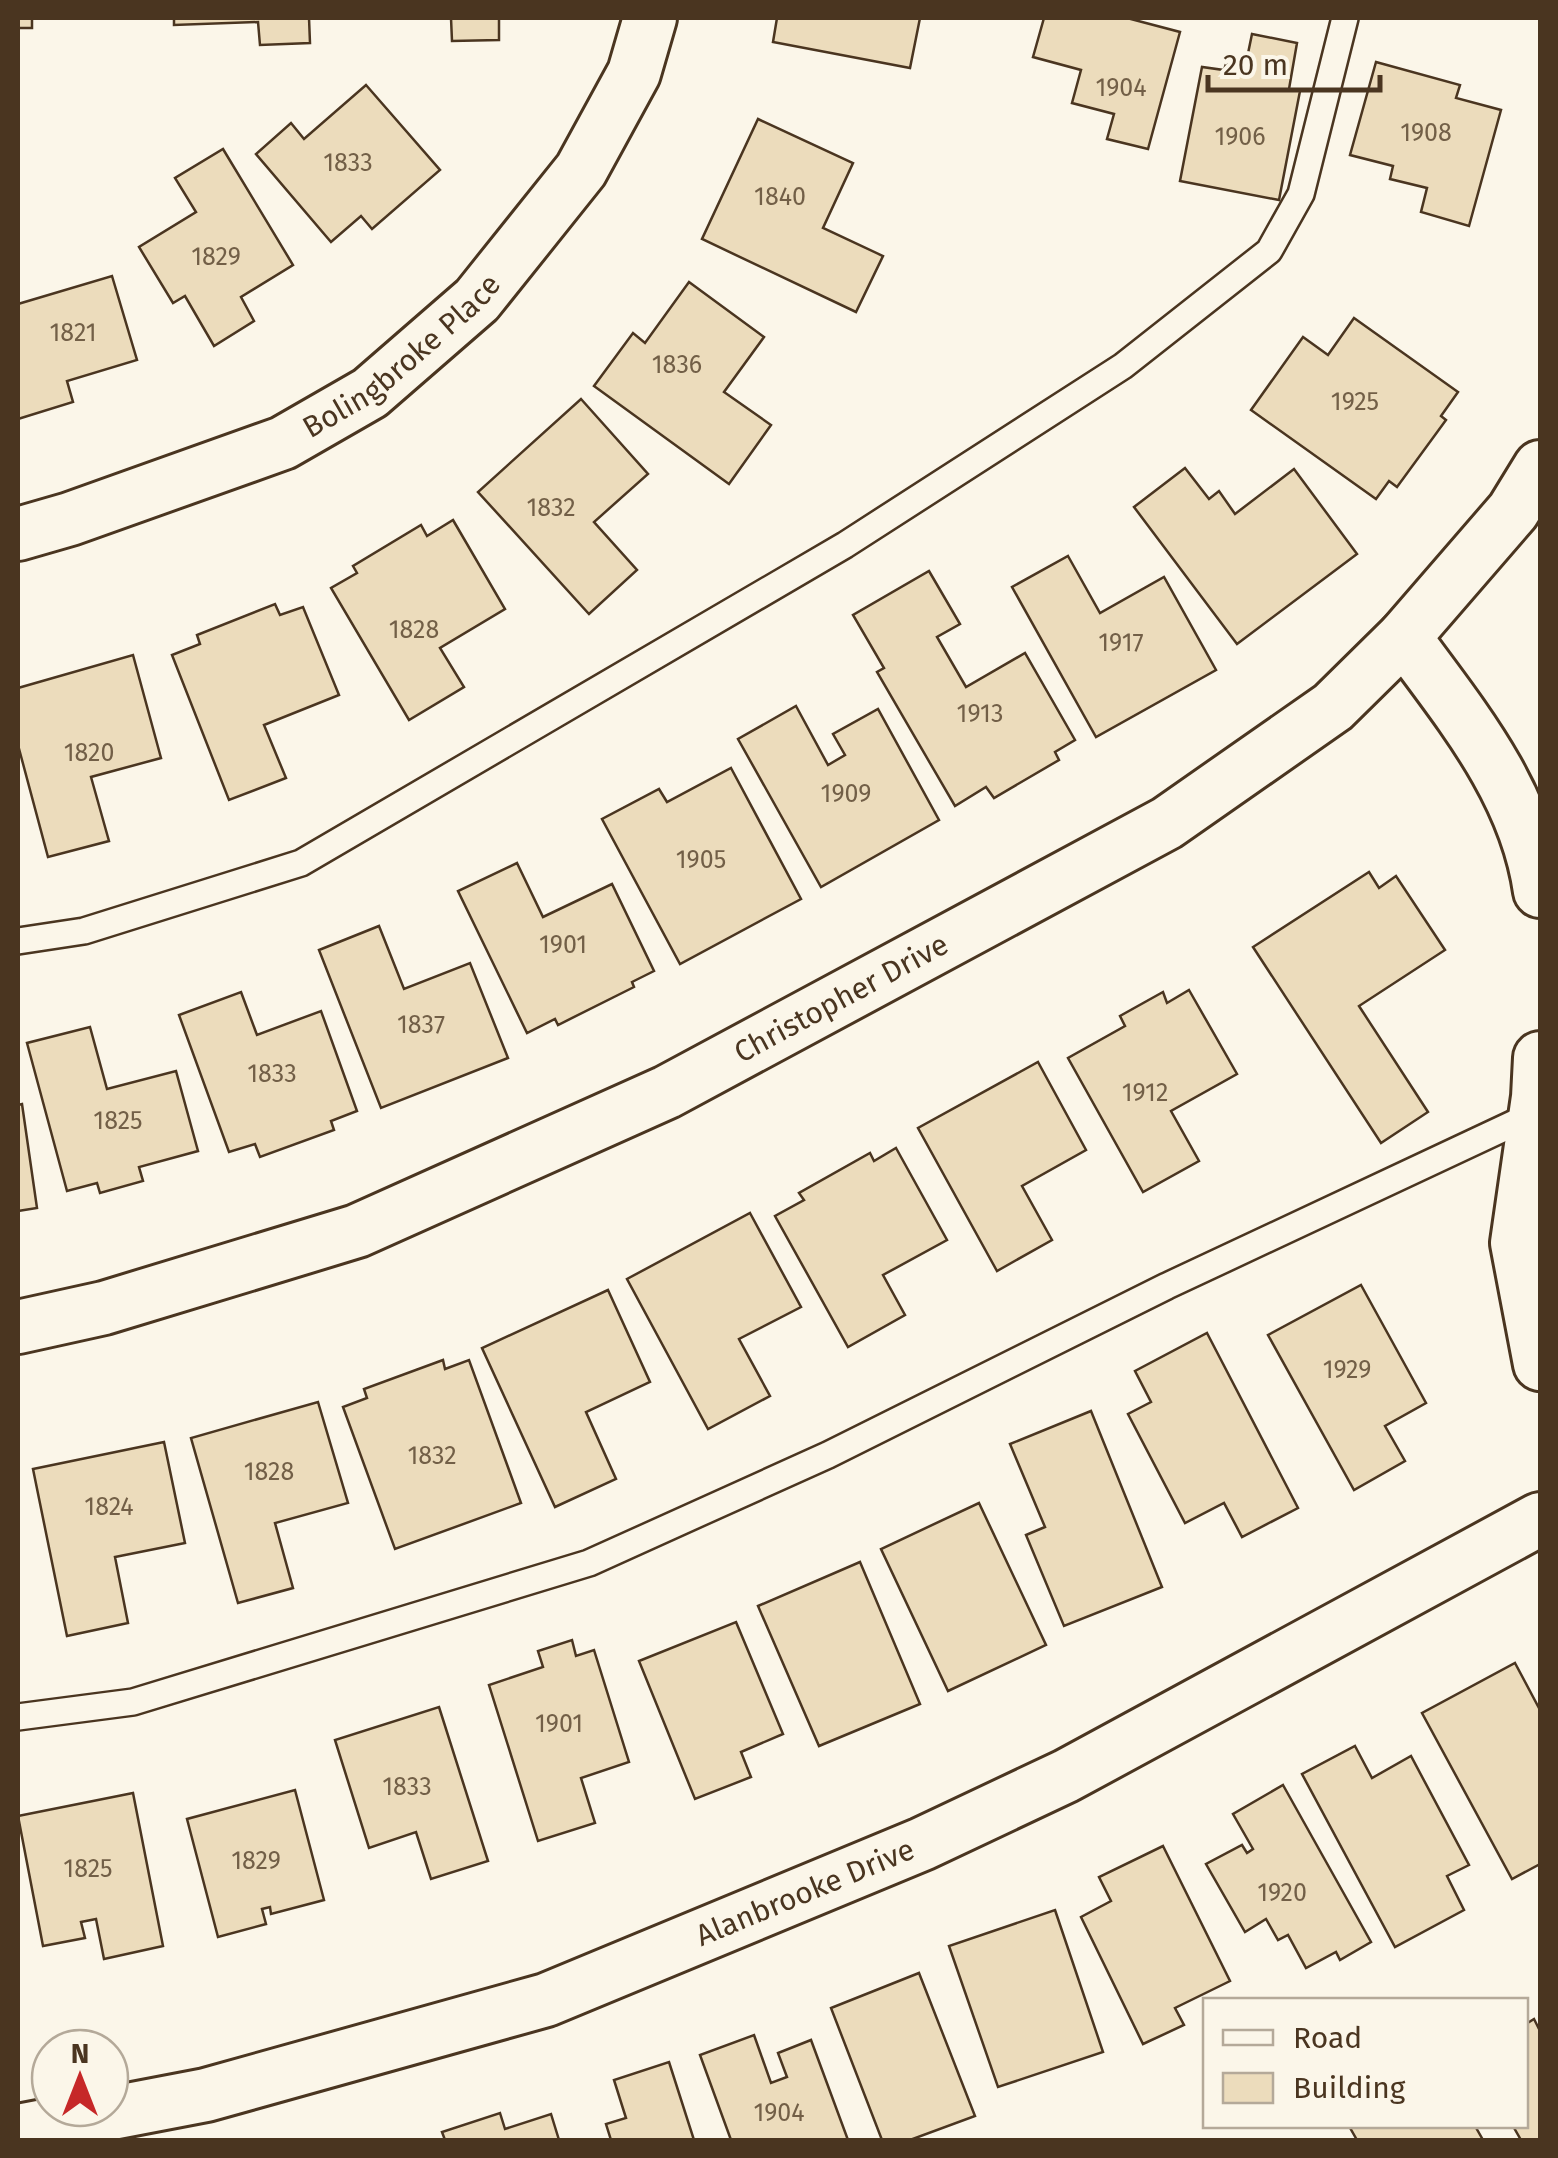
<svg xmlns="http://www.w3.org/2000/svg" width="1558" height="2158" viewBox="0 0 1558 2158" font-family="'Fira Sans',sans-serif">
  <rect width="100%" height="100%" fill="#fbf6e9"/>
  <g fill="#ecdcbc" stroke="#4a3520" stroke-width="2.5">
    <rect x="18" y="18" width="14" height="10"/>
    <polygon points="174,18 309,18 310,43 260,45 258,22 174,25"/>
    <polygon points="451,18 499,18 499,40 452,41"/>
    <polygon points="777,18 920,18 910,68 773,42"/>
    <polygon points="1044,18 1127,18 1180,32 1148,149 1107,139 1114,114 1072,103 1081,70 1033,57"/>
    <polygon points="1252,34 1297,43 1289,89 1300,91 1279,200 1180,181 1202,67 1224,70 1226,64 1245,68"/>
    <polygon points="1376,62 1460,85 1456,98 1501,110 1469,226 1421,212 1427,188 1390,179 1393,166 1350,155"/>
    <polygon points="366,85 440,170 372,229 361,216 331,242 256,154 291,123 304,139"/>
    <polygon points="758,119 853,163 823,228 883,256 856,312 702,239"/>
    <polygon points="223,149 293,265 241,297 254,321 214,346 185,296 173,303 139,247 196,212 175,178"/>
    <polygon points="112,276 137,360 67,381 73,402 18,419 18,304"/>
    <polygon points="689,282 764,337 724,392 771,425 729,484 594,386 633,333 645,343"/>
    <polygon points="1354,318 1458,392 1441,416 1446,420 1397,487 1389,481 1376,499 1251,410 1303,337 1328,355"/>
    <polygon points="581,399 648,474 594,522 637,570 589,614 478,492"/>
    <polygon points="1185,468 1209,499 1219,491 1235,514 1294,469 1357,554 1237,644 1134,507"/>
    <polygon points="453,520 505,609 440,648 464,687 409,720 331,588 357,573 353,566 421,525 427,536"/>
    <polygon points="1068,556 1100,613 1164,577 1216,670 1096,737 1012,587"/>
    <polygon points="929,571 960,624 937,637 966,687 1025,653 1075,740 1055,752 1059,760 994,798 986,787 955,806 877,672 884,668 853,615"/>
    <polygon points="275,604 280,615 303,607 339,695 264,725 286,778 229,800 172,655 200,644 197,635"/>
    <polygon points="133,655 161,758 91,777 109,841 48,857 18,745 18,688"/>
    <polygon points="796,706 828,765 845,755 833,734 878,709 939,820 821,887 738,739"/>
    <polygon points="731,768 801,899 680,964 602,819 659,789 667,802"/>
    <polygon points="517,863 543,917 612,884 654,971 632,982 634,987 558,1025 555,1019 527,1033 458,891"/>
    <polygon points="1369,872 1379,888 1396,876 1445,950 1359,1006 1428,1112 1381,1143 1253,947"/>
    <polygon points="379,926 404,989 470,963 508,1058 381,1108 319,950"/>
    <polygon points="1189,990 1237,1074 1171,1111 1199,1161 1143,1192 1068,1058 1125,1026 1120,1016 1163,992 1167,1003"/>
    <polygon points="241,992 257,1035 321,1011 357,1111 331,1121 334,1130 260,1157 255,1144 229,1152 179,1015"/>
    <polygon points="90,1027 107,1089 176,1071 198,1151 139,1167 143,1181 100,1193 97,1183 67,1191 27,1043"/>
    <polygon points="1038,1062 1086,1150 1022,1186 1052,1240 997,1271 918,1128"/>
    <polygon points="22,1104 37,1208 18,1211 18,1105"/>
    <polygon points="896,1148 947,1240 883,1275 905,1315 848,1347 775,1216 804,1200 799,1193 870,1153 874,1161"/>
    <polygon points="750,1213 801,1307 739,1339 770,1396 708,1429 627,1279"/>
    <polygon points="1361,1285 1426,1403 1385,1426 1405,1461 1354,1490 1268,1335"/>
    <polygon points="608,1290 650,1382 586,1412 616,1479 555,1507 482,1348"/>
    <polygon points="1207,1333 1298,1508 1242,1537 1224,1503 1185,1523 1128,1414 1151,1402 1135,1371"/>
    <polygon points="443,1360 445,1369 469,1360 521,1503 395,1549 343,1407 367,1398 364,1389"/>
    <polygon points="318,1402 348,1503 275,1523 293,1588 238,1603 191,1438"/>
    <polygon points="1091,1411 1162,1587 1064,1626 1026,1535 1045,1527 1010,1444"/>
    <polygon points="164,1442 185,1543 115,1557 128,1623 67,1636 33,1469"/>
    <polygon points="979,1503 1046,1645 948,1691 881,1549"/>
    <polygon points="860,1562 920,1704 819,1746 758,1606"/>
    <polygon points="736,1622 783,1734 741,1752 751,1777 695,1799 639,1661"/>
    <polygon points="572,1640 576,1656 594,1650 629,1762 581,1778 595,1823 538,1841 489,1685 543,1667 538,1651"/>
    <polygon points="1515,1663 1540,1710 1540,1864 1512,1879 1422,1713"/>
    <polygon points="439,1707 488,1861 431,1879 416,1832 369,1848 335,1740"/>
    <polygon points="1355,1746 1372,1778 1411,1756 1469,1865 1447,1876 1464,1910 1395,1947 1302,1774"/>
    <polygon points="1283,1785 1371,1942 1340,1960 1336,1952 1306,1968 1288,1935 1278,1940 1266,1919 1245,1932 1206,1864 1242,1845 1247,1853 1253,1849 1233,1814"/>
    <polygon points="295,1790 324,1900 271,1914 270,1907 262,1909 266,1924 218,1937 187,1819"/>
    <polygon points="133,1793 163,1946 104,1959 96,1919 81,1922 85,1938 43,1946 18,1816"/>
    <polygon points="1163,1846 1230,1981 1175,2008 1184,2025 1143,2044 1081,1917 1111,1901 1099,1877"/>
    <polygon points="1055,1910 1103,2052 998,2087 949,1946"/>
    <polygon points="919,1973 975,2116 910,2140 882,2140 831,2008"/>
    <polygon points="1534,2019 1540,2031 1540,2140 1521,2140 1513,2126 1526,2126 1526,2024"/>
    <polygon points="754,2035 771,2083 787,2077 778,2053 811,2040 848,2140 731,2140 700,2055"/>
    <polygon points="669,2062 694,2140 611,2140 606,2124 626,2118 614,2080"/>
    <polygon points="500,2113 505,2129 551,2114 559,2140 445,2140 442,2132"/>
    <polygon points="1349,2126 1475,2126 1483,2140 1357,2140"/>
  </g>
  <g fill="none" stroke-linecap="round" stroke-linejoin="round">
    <defs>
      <g id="lane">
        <polyline points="18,941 84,931 301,863 845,545 1123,366 1269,251 1301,194 1345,18"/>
        <polyline points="18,1717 133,1702 589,1563 828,1455 1167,1286 1536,1113"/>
      </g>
      <g id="street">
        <path id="s1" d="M18,534L70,519L283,443L370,393L477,300L581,170L634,73L650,18"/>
        <path d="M1404,637C1462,716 1526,792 1540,891"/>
        <polyline points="1540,1058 1538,1097 1517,1243 1540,1364"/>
        <path id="s2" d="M18,1327L104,1308L357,1231L667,1092L1167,823L1333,707L1404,637L1513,511L1540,467"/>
        <path id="s3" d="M18,2131L206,2095L546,2000L922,1844L1066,1776L1540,1519"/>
      </g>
    </defs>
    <use href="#lane" stroke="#4a3520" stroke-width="30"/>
    <use href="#street" stroke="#4a3520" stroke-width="58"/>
    <use href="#lane" stroke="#fbf6e9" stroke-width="25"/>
    <use href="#street" stroke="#fbf6e9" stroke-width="52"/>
  </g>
  <g text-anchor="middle" stroke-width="8" stroke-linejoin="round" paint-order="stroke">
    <g font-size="25" fill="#725f47">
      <text x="1121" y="96">1904</text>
      <text x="1426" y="141">1908</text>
      <text x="1240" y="145">1906</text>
      <text x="348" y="171">1833</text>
      <text x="780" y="205">1840</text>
      <text x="216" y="265">1829</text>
      <text x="73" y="341">1821</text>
      <text x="677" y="373">1836</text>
      <text x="1355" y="410">1925</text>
      <text x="551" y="516">1832</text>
      <text x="414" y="638">1828</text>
      <text x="1121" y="651">1917</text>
      <text x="980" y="722">1913</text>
      <text x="89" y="761">1820</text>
      <text x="846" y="802">1909</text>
      <text x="701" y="868">1905</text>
      <text x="563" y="953">1901</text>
      <text x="421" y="1033">1837</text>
      <text x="272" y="1082">1833</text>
      <text x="1145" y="1101">1912</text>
      <text x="118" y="1129">1825</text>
      <text x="1347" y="1378">1929</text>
      <text x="432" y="1464">1832</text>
      <text x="269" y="1480">1828</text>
      <text x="109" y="1515">1824</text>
      <text x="559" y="1732">1901</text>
      <text x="407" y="1795">1833</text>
      <text x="256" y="1869">1829</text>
      <text x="88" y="1877">1825</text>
      <text x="1282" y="1901">1920</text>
      <text x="779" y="2121">1904</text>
    </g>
    <g font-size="30" fill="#4a3520" stroke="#fbf6e9">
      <text dy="10" stroke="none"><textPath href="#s1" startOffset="428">Bolingbroke Place</textPath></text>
      <text dy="10" stroke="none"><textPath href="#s2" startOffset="890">Christopher Drive</textPath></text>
      <text dy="10" stroke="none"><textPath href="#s3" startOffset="825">Alanbrooke Drive</textPath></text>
    </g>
  </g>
  <rect width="1558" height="2158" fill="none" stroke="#4a3520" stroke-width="40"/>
  <rect x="1203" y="1998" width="325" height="130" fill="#fbf6e9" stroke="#b4a999" stroke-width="2.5"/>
  <rect x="1223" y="2030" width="50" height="15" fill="#fbf6e9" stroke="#b4a999" stroke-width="2.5"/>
  <text x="1293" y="2048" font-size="30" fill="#4a3520">Road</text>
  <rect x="1223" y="2073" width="50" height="30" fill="#ecdcbc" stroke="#b4a999" stroke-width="2.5"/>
  <text x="1293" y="2098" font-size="30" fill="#4a3520">Building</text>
  <g transform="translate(80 2078)"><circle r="48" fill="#fbf6e9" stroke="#b4a999" stroke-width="2.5"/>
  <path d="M0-8L18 38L0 25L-18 38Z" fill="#c62828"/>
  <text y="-15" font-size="28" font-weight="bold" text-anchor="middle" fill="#4a3520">N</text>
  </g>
  <path d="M1208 75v15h172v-15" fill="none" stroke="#4a3520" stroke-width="5"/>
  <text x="1223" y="75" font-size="30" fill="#4a3520" stroke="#fbf6e9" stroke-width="8" paint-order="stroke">20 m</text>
</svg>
